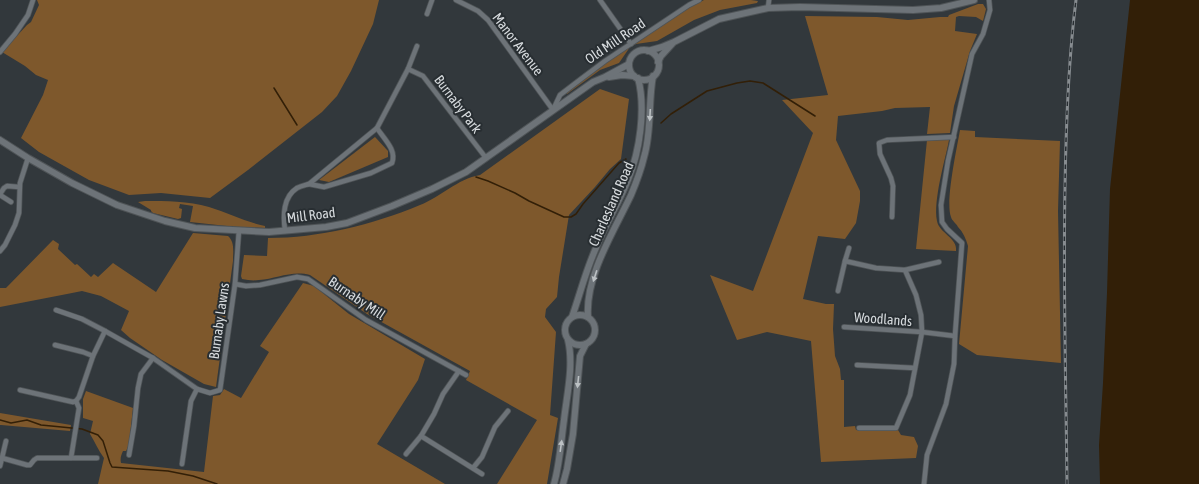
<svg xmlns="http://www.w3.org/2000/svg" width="1199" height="484" viewBox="0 0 1199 484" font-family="'Asap Condensed',sans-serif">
  <rect width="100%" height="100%" fill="#32383c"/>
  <g fill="#7e582c">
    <polygon points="37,0 379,0 373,24 351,71 337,96 322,112 248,170 210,198 161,193 129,195 89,180 39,152 21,138 43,95 48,80 36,75 25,66 2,52 27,25 31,22 39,5"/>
    <polygon points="704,0 751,0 758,1 757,3 720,10 694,20 657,41 636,44 630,47 619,63 600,70 567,94 566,93 578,81 685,9"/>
    <polygon points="978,4 983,4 986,9 983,21 976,17 959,16 956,17 955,31 977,34 970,51 954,106 950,133 927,134 930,107 895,108 882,111 838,116 836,140 860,191 860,201 856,223 845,239 818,236 803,299 826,304 834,304 833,329 835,356 840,369 841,380 844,380 844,427 855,426 856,430 898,430 901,435 914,437 918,446 916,458 821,462 811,341 767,332 737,340 710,275 753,291 813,133 782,100 828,95 805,16 877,17 908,20 940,17 948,17 949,15"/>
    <path d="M600,89L629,99L621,159L610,169L595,187L569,215L559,277L557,297L546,309L545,317L556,332L550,415L558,418L547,484H497L537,420L466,380L470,371L367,314L310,275C292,270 276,279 259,280C253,281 248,280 242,279L241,276L244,255L267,256L268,238C319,238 372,225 420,205C441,197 457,179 480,175Z"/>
    <path d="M960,130L975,131V137L1060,141L1058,211L1061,363L977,355L959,344L968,246C966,239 963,232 958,227C956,223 952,221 951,217C945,202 957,148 960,130Z"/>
    <polygon points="375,137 388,151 388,157 329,182 319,180"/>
    <path d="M927,140H949C945,161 933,200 937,221C939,233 958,238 956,251L916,249Z"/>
    <path d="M145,201C166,201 188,201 209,207C228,213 246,222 265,226V228L236,227L190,222L193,206L180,204L179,208L182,209L181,218L178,219L153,213L151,211V210L138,202Z"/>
    <path d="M193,233L228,236C235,242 233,252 233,261L216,387L204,384L162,360L130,338L121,330L129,311L101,296L82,291L67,294L0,307V288H6L53,240L59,244L58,249L75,265L77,264L91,277L94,274L98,277L113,263L156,292Z"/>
    <path d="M303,283L314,286L349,314L425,359L418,380L377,444L445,484H98L104,458C98,450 95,442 90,434L93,421L83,418V399L86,391L133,408L129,445L126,451H123C121,455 120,459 121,463L204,472L213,396L220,395L224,389L241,398L269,352L260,346Z"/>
    <polygon points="0,413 71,425 70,431 1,425 0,425"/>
  </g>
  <polygon fill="#321f07" points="1130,0 1199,0 1199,484 1100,484 1099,445 1103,383 1107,293 1110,189"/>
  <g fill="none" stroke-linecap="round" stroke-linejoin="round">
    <g stroke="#321f07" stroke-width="1.5">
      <polyline points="274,88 297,125"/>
      <polyline points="661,123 671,114 707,91 737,83 750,81 763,83 815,116"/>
      <polyline points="476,177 488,181 515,193 529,201 564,217 571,217 576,214 583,204 619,163 626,159"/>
      <polyline points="0,420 11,423 27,420 41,425 82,429 98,435 103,441 110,463 112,467 168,471 193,476 217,484"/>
    </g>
    <defs>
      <g id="street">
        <polyline points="456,0 478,11 488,20 553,110 560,95 581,79 605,61 689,5 699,0"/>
        <polyline points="600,0 631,44"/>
        <polyline points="768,8 769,0"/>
        <polyline points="427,14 432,0"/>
        <polyline points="0,52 15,34 28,15 33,0"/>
        <polyline points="408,69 423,76 486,158"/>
        <path d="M309,184L324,187L371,173L392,163C397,150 384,139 377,128"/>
        <polyline points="0,194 4,188 7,186 19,187"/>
        <polyline points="0,195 11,202"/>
        <polyline points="892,217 893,186 891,178 880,154 879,143 887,140 954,137"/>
        <path d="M285,231C283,215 283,197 297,188C301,186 306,185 309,184L377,128L408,69L417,46"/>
        <polyline points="0,251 5,245 15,225 19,213 20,183 28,158"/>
        <polyline points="845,261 849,248"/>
        <polyline points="235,284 246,286 260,285 297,277 308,279 366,320 466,375"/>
        <polyline points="838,291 845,261 876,268 905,270"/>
        <polyline points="56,310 82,319 105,331 153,358 197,389 210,393 220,390 235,284 239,230"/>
        <polyline points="844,327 922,332 955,336"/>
        <polyline points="55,345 83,352 93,356"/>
        <polyline points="857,365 915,368"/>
        <polyline points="20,390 73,402 76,401 79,397 93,356 105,331"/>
        <polyline points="859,428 896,428 910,395 922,332 921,315 916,295 905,270 939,262"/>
        <polyline points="421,436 482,474"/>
        <polyline points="406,454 421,436 434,414 443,394 459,371"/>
        <polyline points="129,455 134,426 138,388 141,374 153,358"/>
        <polyline points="2,458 27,465 30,465 34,460 37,458 97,458"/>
        <polyline points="71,458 79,408 76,401"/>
        <polyline points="182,464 191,401 197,389"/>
        <polyline points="0,466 6,441"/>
        <polyline points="473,468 482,457 495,427 508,411"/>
        <polyline points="924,484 927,455 946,404 954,364 955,336 962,243 947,229 942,222 941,205 948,161 972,54 983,34 990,10 989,0"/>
      </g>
      <g id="secondary">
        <circle cx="644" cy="65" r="15"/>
        <polyline points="648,51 662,47 674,42 719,19 768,8 800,7 913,10 941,8 974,0"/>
        <polyline points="658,62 661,56 672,44"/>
        <polyline points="609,77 622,75 634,76"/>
        <polyline points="0,140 28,158 72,183 117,205 165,221 195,228 269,232 326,227 347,223 392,206 432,189 466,172 593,82 605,77 629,64"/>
        <circle cx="580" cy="330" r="15"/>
        <path d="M572,317C580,294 586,270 596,248C605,225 619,203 628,180C640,151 646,108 638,78"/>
        <path d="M588,317C585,276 614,231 631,195C636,183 641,170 644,157C652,131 648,102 653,76"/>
        <path d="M554,484C560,463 561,441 564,420C567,394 574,365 568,340"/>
        <polyline points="563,484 567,469 573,434 580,356 586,344"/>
      </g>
    </defs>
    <use href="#street" stroke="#4f5457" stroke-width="6"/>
    <use href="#secondary" stroke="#4f5457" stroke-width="8"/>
    <use href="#street" stroke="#6d7378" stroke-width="4.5"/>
    <use href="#secondary" stroke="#6d7378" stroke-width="6"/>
    <defs>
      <path id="rail" d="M1067,484C1066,385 1063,286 1065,187C1066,125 1068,62 1076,0"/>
    </defs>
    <use href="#rail" stroke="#878c90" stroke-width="3"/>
    <use href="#rail" stroke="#282e32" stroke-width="1.5" stroke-dasharray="4.5" stroke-linecap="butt"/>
  </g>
  <defs><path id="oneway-solid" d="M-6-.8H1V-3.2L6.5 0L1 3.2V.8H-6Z"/></defs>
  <g fill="#bcc1c4">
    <use href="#oneway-solid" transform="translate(650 115) rotate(93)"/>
    <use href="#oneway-solid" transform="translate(595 276) rotate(108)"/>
    <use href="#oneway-solid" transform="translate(578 382) rotate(96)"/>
    <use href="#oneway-solid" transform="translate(561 446) rotate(-82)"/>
  </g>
  <g text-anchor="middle" stroke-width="4" stroke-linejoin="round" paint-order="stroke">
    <g font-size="14" fill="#d7dbde" stroke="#282e32">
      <text transform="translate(615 41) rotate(-34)" y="5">Old Mill Road</text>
      <text transform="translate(518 44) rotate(53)" y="5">Manor Avenue</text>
      <text transform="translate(458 104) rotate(53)" y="5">Burnaby Park</text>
      <text transform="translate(611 204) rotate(-66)" y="5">Charlesland Road</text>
      <text transform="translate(311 215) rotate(-7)" y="5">Mill Road</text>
      <text transform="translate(357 298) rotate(34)" y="5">Burnaby Mill</text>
      <text transform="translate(883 319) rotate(4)" y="5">Woodlands</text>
      <text transform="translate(219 321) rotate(-82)" y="5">Burnaby Lawns</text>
    </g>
  </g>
</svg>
